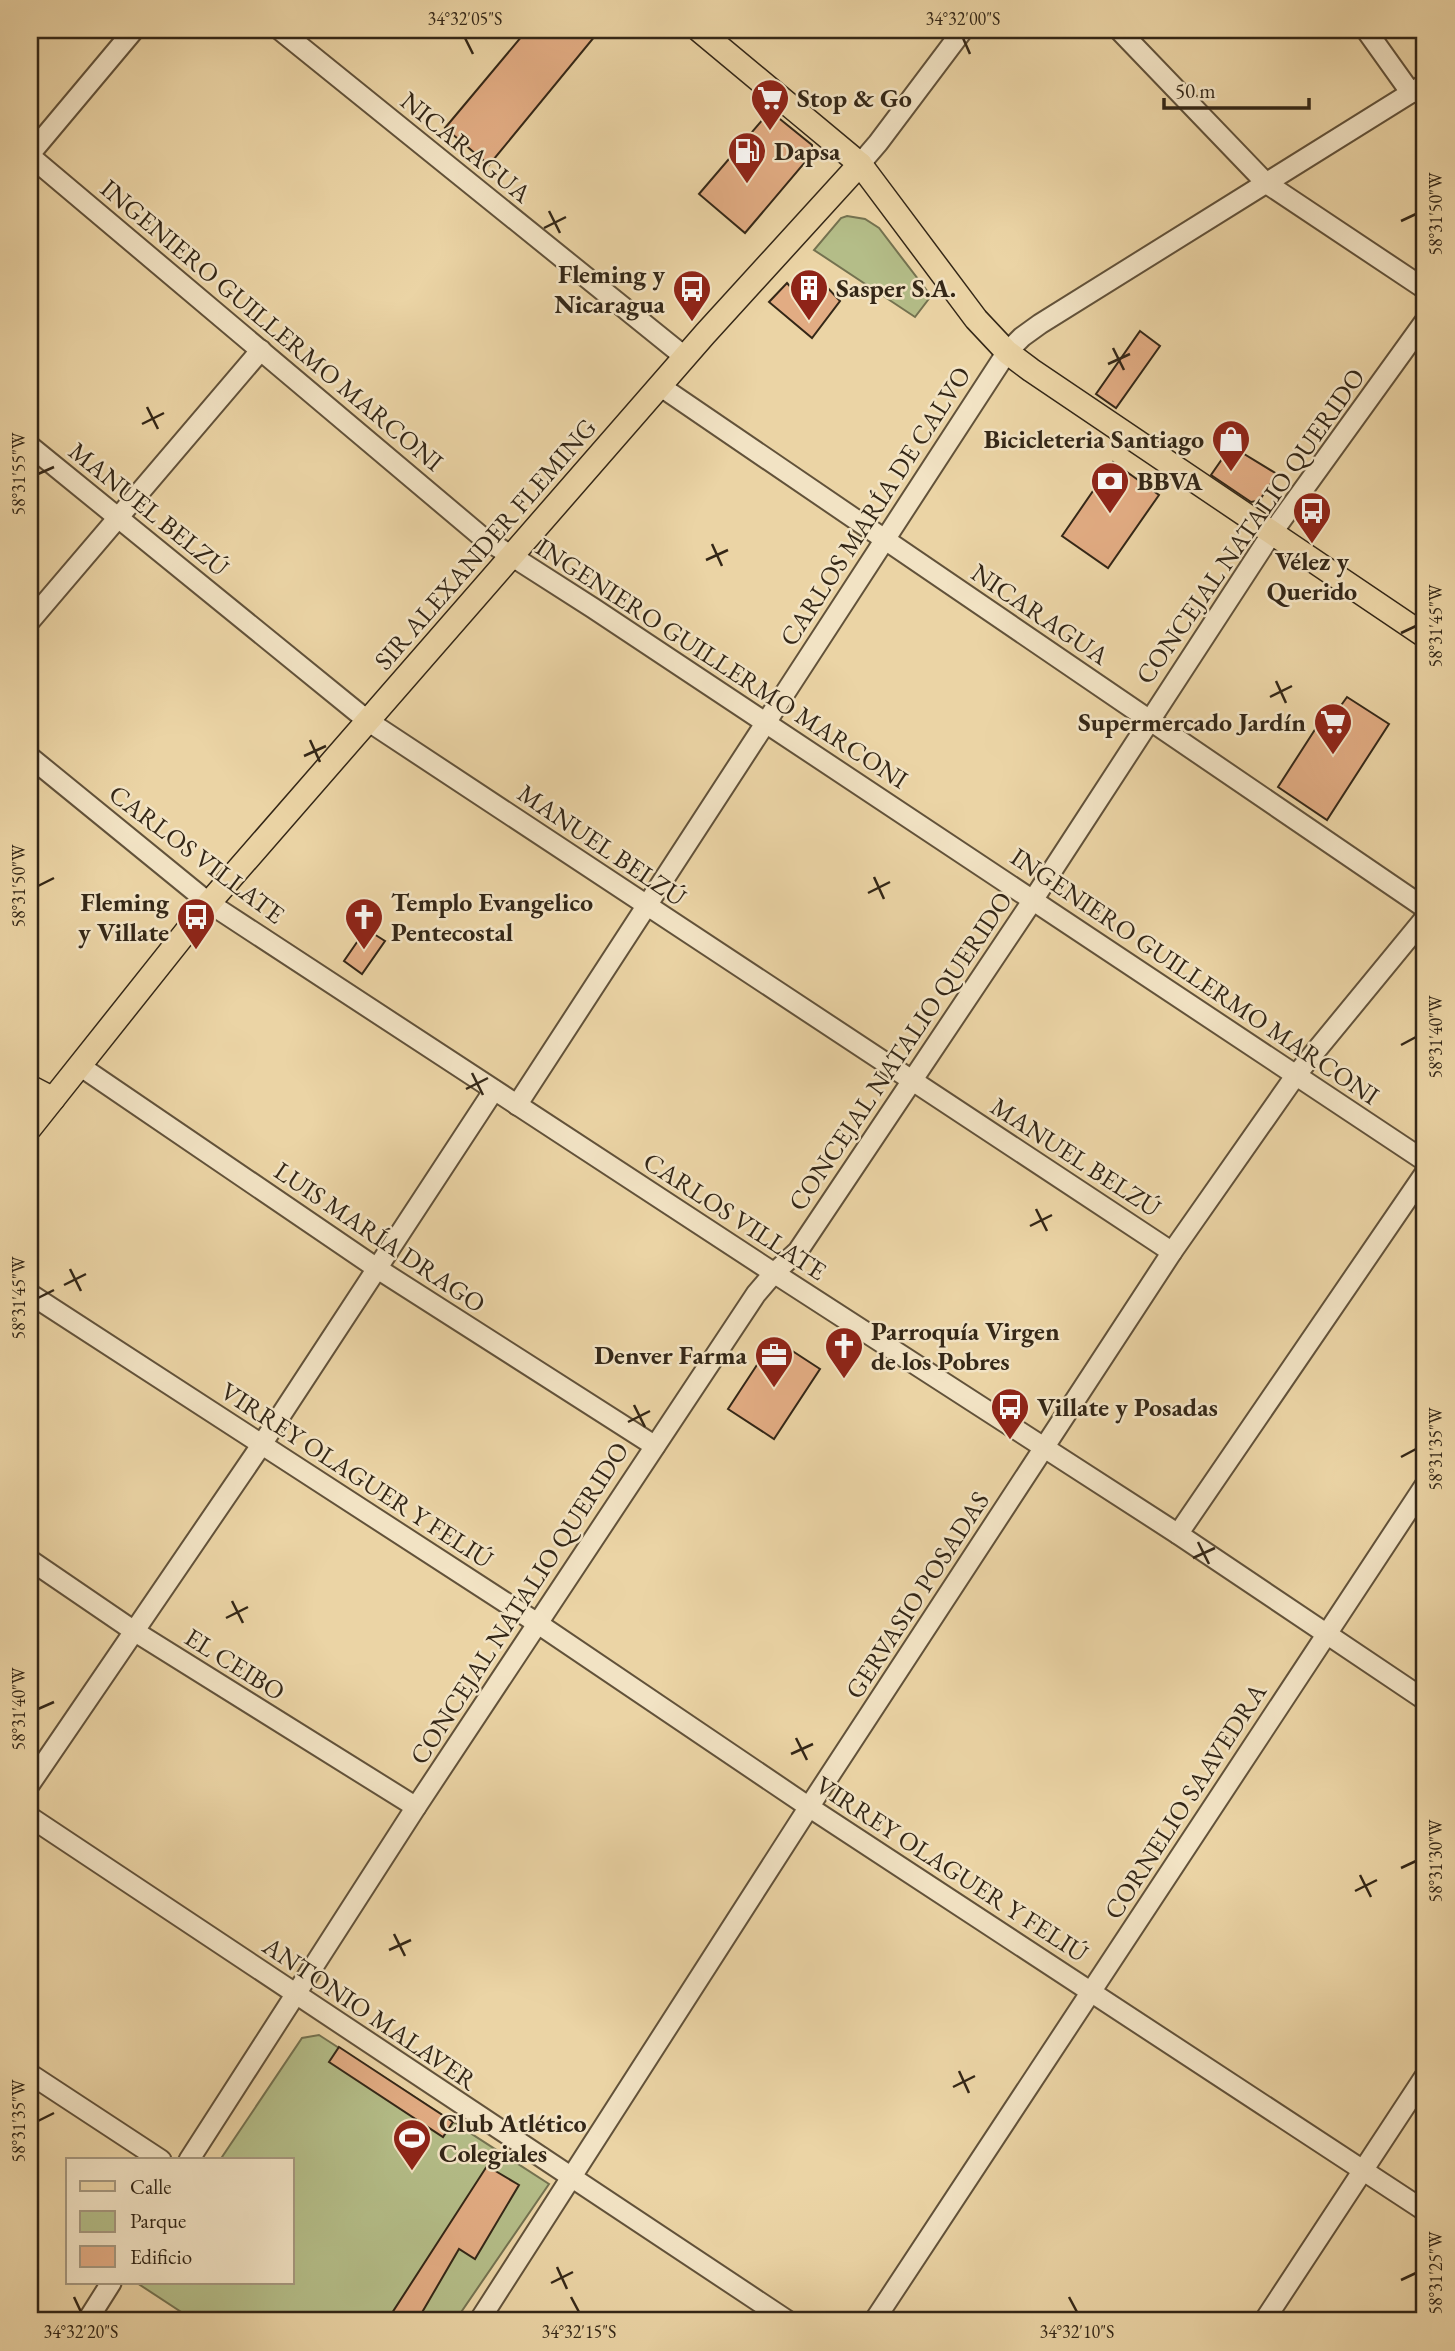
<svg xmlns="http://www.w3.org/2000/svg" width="1455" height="2351" viewBox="0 0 1455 2351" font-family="'EB Garamond',serif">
  <rect width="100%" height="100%" fill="#ebd4a5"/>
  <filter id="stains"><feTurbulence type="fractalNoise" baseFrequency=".00286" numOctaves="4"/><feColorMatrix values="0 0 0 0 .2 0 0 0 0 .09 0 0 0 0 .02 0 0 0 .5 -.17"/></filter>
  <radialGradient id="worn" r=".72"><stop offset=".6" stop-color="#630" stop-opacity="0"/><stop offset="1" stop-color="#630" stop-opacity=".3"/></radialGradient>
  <g fill="#b4bd88" stroke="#747250" stroke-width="2">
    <polygon points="847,216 865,219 879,228 931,296 915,317 814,250 841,218"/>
    <polygon points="319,2035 549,2184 455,2321 195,2321 137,2283 292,2283 292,2160 220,2160 302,2038"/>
  </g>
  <g fill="#e2ac83" stroke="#342717" stroke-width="2">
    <polygon points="527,30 600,30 489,165 445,128"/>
    <polygon points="770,111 812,145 812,154 745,233 699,194"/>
    <polygon points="787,283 808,307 826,286 840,301 812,338 769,302"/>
    <polygon points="1140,331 1160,346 1116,408 1096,394"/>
    <polygon points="1231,446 1277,474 1261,498 1257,501 1251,502 1211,475"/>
    <polygon points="1113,462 1159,495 1108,568 1062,536"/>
    <polygon points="1347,697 1389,724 1327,820 1278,787 1325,714 1332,718"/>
    <polygon points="366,929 385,941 362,974 344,961"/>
    <polygon points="774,1339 820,1369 774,1439 728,1409"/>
    <polygon points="339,2047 453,2122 443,2137 329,2062"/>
    <polygon points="487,2166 519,2185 475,2259 459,2249 417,2321 406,2321 392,2313"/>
  </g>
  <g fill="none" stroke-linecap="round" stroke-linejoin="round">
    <defs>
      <g id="minor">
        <polyline points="280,30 685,357"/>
        <polyline points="1119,30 1266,183 1425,289"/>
        <polyline points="1366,30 1411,93"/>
        <polyline points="30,154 134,30"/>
        <polyline points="30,156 482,537 593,608 1425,1161"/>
        <polyline points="860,164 878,143 963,30"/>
        <polyline points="660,386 1425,908"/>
        <polyline points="30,446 368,721 1172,1252"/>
        <polyline points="30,621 261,350"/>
        <polyline points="30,757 209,903 774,1273 1178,1534 1425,1700"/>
        <polyline points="80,1066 378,1269 655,1446"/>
        <polyline points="517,1105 1007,352 1022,337 1040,324 1425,84"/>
        <polyline points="30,1294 537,1623 809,1807 1425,2211"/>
        <polyline points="1178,1534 1425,1173"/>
        <polyline points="30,1560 134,1631 416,1807"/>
        <polyline points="30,1784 262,1444 494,1090"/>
        <polyline points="30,1817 788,2321"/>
        <polyline points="30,2074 161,2160"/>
        <polyline points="189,2160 416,1807 756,1294 774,1273 798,1251 1033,900 1272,533 1425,321"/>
        <polyline points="87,2321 111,2283"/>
        <polyline points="479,2321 809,1807 1172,1252 1296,1075 1425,918"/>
        <polyline points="874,2321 1425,1485"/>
        <polyline points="1264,2321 1425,2076"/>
      </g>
      <g id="major">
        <polyline points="699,30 860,164 976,319 1007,352 1031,370 1425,636"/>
        <polyline points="30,1087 53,1099"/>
        <polyline points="30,1128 209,903 705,334 860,164"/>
      </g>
    </defs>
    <use href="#minor" stroke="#62523a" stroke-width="23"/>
    <use href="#major" stroke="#342717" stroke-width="26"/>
    <use href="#minor" stroke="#f2e3c4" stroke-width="19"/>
    <use href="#major" stroke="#ebd4a5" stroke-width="23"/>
  </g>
  <path fill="none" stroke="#342717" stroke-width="2.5" d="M465,38L473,54M963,38L970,54M549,211L560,233M1401,221L1416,214M544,228L566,217M1113,348L1124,370M1108,364L1130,354M147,407L158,429M142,424L164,413M38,474L54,467M712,544L722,566M706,560L728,550M1401,633L1416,626M1276,681L1286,703M1270,697L1292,686M310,740L320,762M304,756L326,746M874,877L884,899M38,886L54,878M868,893L890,882M1401,1045L1416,1037M472,1073L483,1095M466,1089L488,1078M1036,1209L1047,1231M1030,1226L1052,1215M70,1269L81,1291M64,1285L86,1274M38,1298L54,1290M634,1405L645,1427M628,1422L650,1411M1401,1457L1416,1449M1198,1542L1209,1564M1193,1558L1215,1548M232,1601L243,1623M226,1618L248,1607M38,1709L54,1702M796,1738L807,1760M791,1754L813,1744M1401,1868L1416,1861M1360,1875L1371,1897M1355,1891L1377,1880M394,1934L405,1956M389,1950L411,1940M959,2071L969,2093M953,2087L975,2076M38,2121L54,2113M557,2267L567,2289M1401,2280L1416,2273M551,2283L573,2272M74,2297L81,2312M571,2297L579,2312M1069,2297L1077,2312"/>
  <defs>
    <symbol id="supermarket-pin" viewBox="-11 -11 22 30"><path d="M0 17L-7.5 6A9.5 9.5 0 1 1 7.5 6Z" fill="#8f2418" stroke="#f2e3c4"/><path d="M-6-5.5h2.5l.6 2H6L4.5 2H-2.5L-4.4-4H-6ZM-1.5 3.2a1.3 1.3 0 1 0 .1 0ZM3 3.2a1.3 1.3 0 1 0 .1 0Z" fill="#fff"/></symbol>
    <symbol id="fuel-pin" viewBox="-11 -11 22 30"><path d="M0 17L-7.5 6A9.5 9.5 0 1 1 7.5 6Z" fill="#8f2418" stroke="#f2e3c4"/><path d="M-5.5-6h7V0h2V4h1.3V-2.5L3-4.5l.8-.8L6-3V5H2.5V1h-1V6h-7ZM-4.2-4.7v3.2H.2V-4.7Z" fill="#fff"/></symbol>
    <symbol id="building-pin" viewBox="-11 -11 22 30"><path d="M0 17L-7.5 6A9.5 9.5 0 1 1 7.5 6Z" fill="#8f2418" stroke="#f2e3c4"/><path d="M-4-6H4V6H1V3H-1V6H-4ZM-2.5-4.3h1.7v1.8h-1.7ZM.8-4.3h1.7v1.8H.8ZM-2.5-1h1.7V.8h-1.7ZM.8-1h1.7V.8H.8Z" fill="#fff"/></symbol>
    <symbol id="bus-pin" viewBox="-11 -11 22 30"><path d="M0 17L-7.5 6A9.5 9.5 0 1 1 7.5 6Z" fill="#8f2418" stroke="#f2e3c4"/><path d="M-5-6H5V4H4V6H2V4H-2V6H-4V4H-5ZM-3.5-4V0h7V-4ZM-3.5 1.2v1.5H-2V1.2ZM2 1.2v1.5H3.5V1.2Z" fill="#fff"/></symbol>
    <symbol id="shop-pin" viewBox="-11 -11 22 30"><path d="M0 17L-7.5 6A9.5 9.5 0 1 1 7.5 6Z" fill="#8f2418" stroke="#f2e3c4"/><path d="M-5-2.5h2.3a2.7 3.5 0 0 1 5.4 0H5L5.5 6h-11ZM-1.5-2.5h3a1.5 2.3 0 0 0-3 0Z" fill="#fff"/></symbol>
    <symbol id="bank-pin" viewBox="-11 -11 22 30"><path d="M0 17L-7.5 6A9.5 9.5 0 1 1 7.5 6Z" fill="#8f2418" stroke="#f2e3c4"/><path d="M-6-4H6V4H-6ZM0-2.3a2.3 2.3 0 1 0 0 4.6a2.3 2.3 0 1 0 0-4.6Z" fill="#fff"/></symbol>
    <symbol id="church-pin" viewBox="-11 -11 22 30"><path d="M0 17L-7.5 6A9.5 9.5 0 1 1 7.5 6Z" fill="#8f2418" stroke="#f2e3c4"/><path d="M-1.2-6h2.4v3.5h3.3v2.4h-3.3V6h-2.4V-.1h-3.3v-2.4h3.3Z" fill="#fff"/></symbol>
    <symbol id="office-pin" viewBox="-11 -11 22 30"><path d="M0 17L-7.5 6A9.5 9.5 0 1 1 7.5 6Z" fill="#8f2418" stroke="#f2e3c4"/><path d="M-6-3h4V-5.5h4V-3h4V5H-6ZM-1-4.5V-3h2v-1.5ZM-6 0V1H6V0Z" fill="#fff"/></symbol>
    <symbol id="stadium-pin" viewBox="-11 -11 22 30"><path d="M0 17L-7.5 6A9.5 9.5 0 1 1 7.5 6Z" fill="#8f2418" stroke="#f2e3c4"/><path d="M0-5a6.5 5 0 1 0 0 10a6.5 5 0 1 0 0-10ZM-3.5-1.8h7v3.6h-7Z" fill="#fff"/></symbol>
  </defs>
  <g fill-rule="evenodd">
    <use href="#supermarket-pin" x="748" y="76" width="44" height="60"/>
    <use href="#fuel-pin" x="725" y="129" width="44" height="60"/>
    <use href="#building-pin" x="787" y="266" width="44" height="60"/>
    <use href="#bus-pin" x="670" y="267" width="44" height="60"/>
    <use href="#shop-pin" x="1209" y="417" width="44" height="60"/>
    <use href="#bank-pin" x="1088" y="459" width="44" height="60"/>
    <use href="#bus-pin" x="1290" y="489" width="44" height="60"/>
    <use href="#supermarket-pin" x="1311" y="700" width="44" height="60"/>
    <use href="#bus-pin" x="174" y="895" width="44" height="60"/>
    <use href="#church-pin" x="342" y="895" width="44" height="60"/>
    <use href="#church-pin" x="822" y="1324" width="44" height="60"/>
    <use href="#office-pin" x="752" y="1333" width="44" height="60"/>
    <use href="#bus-pin" x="988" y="1385" width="44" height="60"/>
    <use href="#stadium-pin" x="390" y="2116" width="44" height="60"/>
  </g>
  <g text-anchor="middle" stroke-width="5" stroke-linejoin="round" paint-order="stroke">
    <g font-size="26" font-weight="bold" fill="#342717" stroke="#f2e3c4" text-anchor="start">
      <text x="797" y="107">Stop &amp; Go</text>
      <text x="774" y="160">Dapsa</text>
      <text x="665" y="283" text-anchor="end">Fleming y<tspan x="665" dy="30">Nicaragua</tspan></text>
      <text x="836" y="297">Sasper S.A.</text>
      <text x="1204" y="448" text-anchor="end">Bicicleteria Santiago</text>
      <text x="1137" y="490">BBVA</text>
      <text x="1312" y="570" text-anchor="middle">Vélez y<tspan x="1312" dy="30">Querido</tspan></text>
      <text x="1306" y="731" text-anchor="end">Supermercado Jardín</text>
      <text x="169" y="911" text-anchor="end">Fleming<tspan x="169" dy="30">y Villate</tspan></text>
      <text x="391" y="911">Templo Evangelico<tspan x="391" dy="30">Pentecostal</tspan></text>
      <text x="871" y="1340">Parroquía Virgen<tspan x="871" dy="30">de los Pobres</tspan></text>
      <text x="747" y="1364" text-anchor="end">Denver Farma</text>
      <text x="1037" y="1416">Villate y Posadas</text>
      <text x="439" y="2132">Club Atlético<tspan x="439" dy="30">Colegiales</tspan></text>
    </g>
    <g font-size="26" fill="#342717" stroke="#f2e3c4">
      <text transform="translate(466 147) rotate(39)" y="9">NICARAGUA</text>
      <text transform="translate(272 325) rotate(40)" y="9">INGENIERO GUILLERMO MARCONI</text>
      <text transform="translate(875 506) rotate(-57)" y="9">CARLOS MARÍA DE CALVO</text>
      <text transform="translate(149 509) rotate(39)" y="9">MANUEL BELZÚ</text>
      <text transform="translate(1250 526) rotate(-55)" y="9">CONCEJAL NATALIO QUERIDO</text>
      <text transform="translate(485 544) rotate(-49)" y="9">SIR ALEXANDER FLEMING</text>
      <text transform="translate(1040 614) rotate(34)" y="9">NICARAGUA</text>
      <text transform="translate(722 663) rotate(33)" y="9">INGENIERO GUILLERMO MARCONI</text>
      <text transform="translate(602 845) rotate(34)" y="9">MANUEL BELZÚ</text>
      <text transform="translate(197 854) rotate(37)" y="9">CARLOS VILLATE</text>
      <text transform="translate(1195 976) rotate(34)" y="9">INGENIERO GUILLERMO MARCONI</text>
      <text transform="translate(900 1051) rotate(-56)" y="9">CONCEJAL NATALIO QUERIDO</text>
      <text transform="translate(1076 1157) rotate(33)" y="9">MANUEL BELZÚ</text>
      <text transform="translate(735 1216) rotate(33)" y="9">CARLOS VILLATE</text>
      <text transform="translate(380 1237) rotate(34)" y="9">LUIS MARÍA DRAGO</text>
      <text transform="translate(357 1475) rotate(33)" y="9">VIRREY OLAGUER Y FELIÚ</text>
      <text transform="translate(917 1595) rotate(-57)" y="9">GERVASIO POSADAS</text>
      <text transform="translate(519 1603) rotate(-57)" y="9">CONCEJAL NATALIO QUERIDO</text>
      <text transform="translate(235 1664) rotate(32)" y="9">EL CEIBO</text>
      <text transform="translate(1185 1801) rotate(-57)" y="9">CORNELIO SAAVEDRA</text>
      <text transform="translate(952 1869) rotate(33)" y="9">VIRREY OLAGUER Y FELIÚ</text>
      <text transform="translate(370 2013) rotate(34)" y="9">ANTONIO MALAVER</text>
    </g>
  </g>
  <rect width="1455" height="2351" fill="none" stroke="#ebd4a5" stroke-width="77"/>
  <rect x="66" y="2158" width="228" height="126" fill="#f2e3c4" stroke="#a6987f" stroke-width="2"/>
  <rect x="80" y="2181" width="35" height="10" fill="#ebd4a5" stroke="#a6987f" stroke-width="2"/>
  <text x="130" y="2194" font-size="21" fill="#342717">Calle</text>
  <rect x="80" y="2211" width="35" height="21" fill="#b4bd88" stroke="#a6987f" stroke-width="2"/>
  <text x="130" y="2228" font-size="21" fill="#342717">Parque</text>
  <rect x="80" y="2246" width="35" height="21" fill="#e2ac83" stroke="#a6987f" stroke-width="2"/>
  <text x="130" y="2264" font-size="21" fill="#342717">Edificio</text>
  <path d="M1164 98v10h145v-10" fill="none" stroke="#342717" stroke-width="3.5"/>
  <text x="1175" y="98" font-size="21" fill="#342717" stroke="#f2e3c4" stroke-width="5" paint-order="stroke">50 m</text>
  <rect x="38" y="38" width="1378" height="2274" fill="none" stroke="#342717" stroke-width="2.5"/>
  <g font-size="18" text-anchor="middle" fill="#342717">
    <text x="465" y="25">34°32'05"S</text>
    <text x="963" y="25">34°32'00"S</text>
    <text transform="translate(1436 214) rotate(-90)" y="6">58°31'50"W</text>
    <text transform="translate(19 474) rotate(-90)" y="6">58°31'55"W</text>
    <text transform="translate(1436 626) rotate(-90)" y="6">58°31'45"W</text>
    <text transform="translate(19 886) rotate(-90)" y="6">58°31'50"W</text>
    <text transform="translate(1436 1037) rotate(-90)" y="6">58°31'40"W</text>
    <text transform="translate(19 1298) rotate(-90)" y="6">58°31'45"W</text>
    <text transform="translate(1436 1449) rotate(-90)" y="6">58°31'35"W</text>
    <text transform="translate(19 1709) rotate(-90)" y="6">58°31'40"W</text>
    <text transform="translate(1436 1861) rotate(-90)" y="6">58°31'30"W</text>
    <text transform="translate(19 2121) rotate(-90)" y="6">58°31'35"W</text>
    <text transform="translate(1436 2273) rotate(-90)" y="6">58°31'25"W</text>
    <text x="81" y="2338">34°32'20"S</text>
    <text x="579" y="2338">34°32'15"S</text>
    <text x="1077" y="2338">34°32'10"S</text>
  </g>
  <rect width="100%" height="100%" filter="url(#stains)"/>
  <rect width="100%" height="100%" fill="url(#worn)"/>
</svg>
